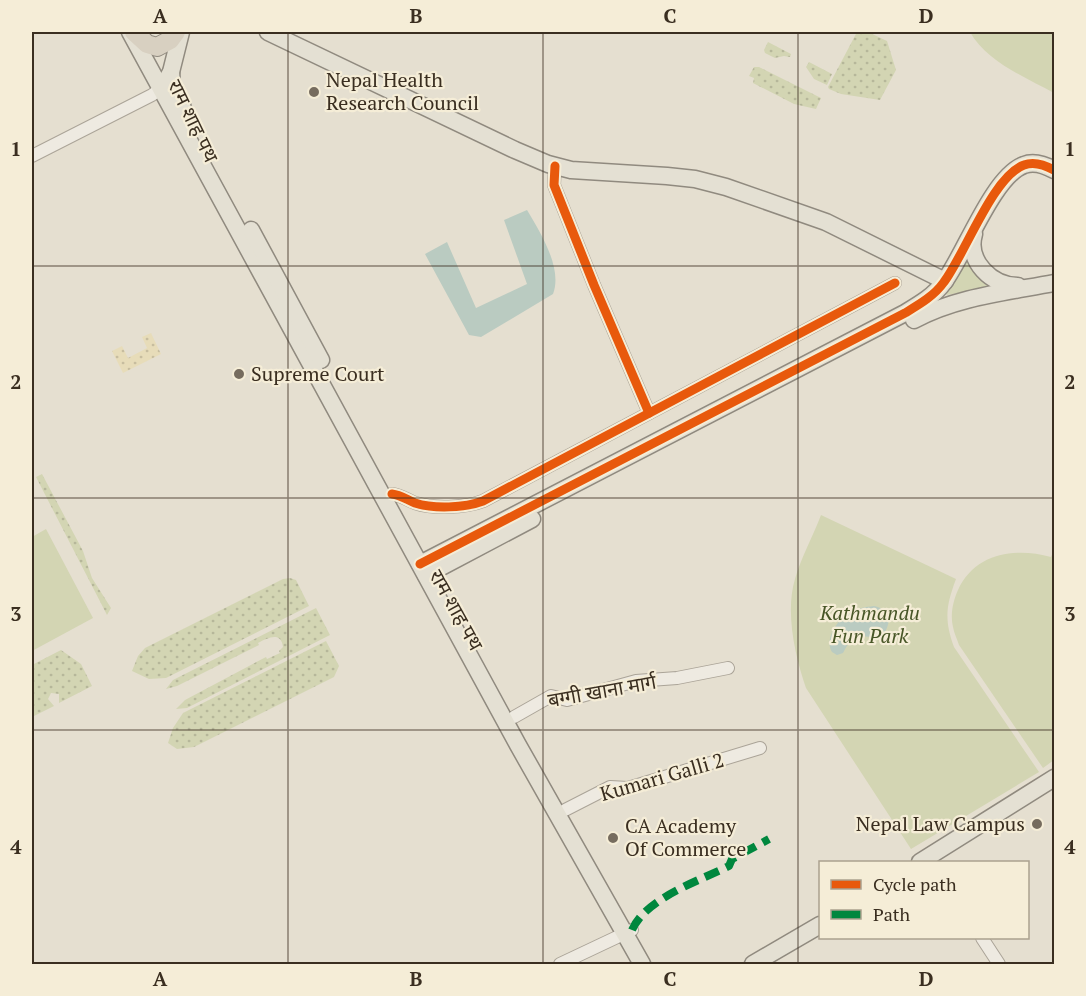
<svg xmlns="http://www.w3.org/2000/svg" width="1086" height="996" viewBox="0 0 1086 996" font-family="'PT Serif','Noto Sans Devanagari',serif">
  <defs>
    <pattern id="grass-dots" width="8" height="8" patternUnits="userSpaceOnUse" patternTransform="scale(1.5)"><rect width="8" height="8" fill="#d3d5b3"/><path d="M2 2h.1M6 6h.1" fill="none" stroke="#b6b79a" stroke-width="1.8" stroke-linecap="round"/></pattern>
    <pattern id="sand-dots" width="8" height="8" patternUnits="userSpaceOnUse" patternTransform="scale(1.5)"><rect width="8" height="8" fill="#e7dcb9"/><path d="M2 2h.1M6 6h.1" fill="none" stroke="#c7bd9f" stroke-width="1.8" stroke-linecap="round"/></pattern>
  </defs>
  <rect width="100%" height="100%" fill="#e5dfd0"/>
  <g fill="url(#grass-dots)">
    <polygon points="857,32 868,32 887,41 896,70 880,100 841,94 829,89 828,87"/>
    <polygon points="768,42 791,54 790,57 784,56 775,58 765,53 764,50"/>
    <polygon points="809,62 832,74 827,85 814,79 806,67"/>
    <polygon points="754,67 759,67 821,98 816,109 794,104 753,83 754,78 749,76"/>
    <polygon points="42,474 83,551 92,578 111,608 107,615 36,477"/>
    <polygon points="290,578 296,580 309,606 166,678 149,679 132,671 138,656 145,648 283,579"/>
    <path d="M316,608L330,635L187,708L176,709L185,700L266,657L267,659L280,653L279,651L283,647C281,631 268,638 258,643L259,645L177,686L166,689L173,680Z"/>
    <polygon points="326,641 339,666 334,677 194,747 177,749 168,743 173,728 183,713"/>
    <polygon points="61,650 81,664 92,686 59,703 59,694 51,693 48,699 54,706 32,717 32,665"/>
  </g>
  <polygon fill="url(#sand-dots)" points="151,333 161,354 123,373 112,351 122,346 128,358 147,348 142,337"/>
  <g fill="#d3d5b3">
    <path d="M970,32H1054V93C1025,77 987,62 970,32Z"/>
    <polygon points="969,253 995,287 946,295"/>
    <path d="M821,515L956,579C946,606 944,619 954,647L1039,772L911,849L806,688C795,656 785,612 795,579C801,558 813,536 821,515Z"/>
    <polygon points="46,529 93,618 32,651 32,537"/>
    <path d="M1054,550V760L1043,768L959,645C957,639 954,633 953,627C950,615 953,601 958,590C975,553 1015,547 1051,557Z"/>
  </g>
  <g fill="#bacbc1">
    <path d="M527,210C540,232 563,268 553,294L481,337L469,335L425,254L447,242L476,308L527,284L504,220Z"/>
    <path d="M874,606C891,610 892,620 884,634C864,644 858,623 843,653L837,655L832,652C824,639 838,619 850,612C857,608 866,607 874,606Z"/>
  </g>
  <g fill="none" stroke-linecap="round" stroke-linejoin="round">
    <defs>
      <g id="minor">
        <polyline points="32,156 152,95 160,89"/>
        <polyline points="555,166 554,185 594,285 649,413"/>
        <path d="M392,494C401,495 407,500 415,503C433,509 465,508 483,501L895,283"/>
        <polyline points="514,717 551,696 567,700 636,681 677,678 728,668"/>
        <polyline points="565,810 610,787 628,788 760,748"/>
        <polyline points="982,938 999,964"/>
        <polyline points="560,964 632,930"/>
      </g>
      <g id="major">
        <polyline points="130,32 518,745 642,964"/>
        <polyline points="268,32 515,150 548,164 571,170 667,176 695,179 726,187 826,222 945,281"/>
        <polyline points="171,72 172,86 183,108"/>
        <polyline points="166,81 171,72 181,32"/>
        <polyline points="251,230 321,360"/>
        <path d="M974,234C966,261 992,286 1018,286"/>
        <path d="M914,320C956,297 1007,292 1054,283"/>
        <path d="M420,564L905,313C920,304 934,296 944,282C965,254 993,176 1024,165C1034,161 1045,165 1054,170"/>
        <polyline points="426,575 532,519"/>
        <polyline points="920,862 1054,778"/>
        <polyline points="753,964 820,925"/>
      </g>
      <polyline id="highway" points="134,32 147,44 157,47 170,40 176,32"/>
    </defs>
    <use href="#minor" stroke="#aba498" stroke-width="14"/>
    <use href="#major" stroke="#908a7f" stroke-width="19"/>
    <use href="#highway" stroke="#908a7f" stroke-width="20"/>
    <use href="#minor" stroke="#eeeae1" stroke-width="12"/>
    <use href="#major" stroke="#e4e0d3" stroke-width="16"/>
    <use href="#highway" stroke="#d8d0c1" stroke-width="18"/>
    <path stroke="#00873e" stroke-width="8" stroke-dasharray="15 8" stroke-linecap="butt" d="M632,930C646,898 699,881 729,866L732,859L769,839"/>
    <defs>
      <g id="cycleway">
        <polyline points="555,166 554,185 594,285 649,413"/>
        <path d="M392,494C401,495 407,500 415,503C433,509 465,508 483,501L895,283"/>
        <path d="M420,564L905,313C920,304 934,296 944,282C965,254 993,176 1024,165C1034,161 1045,165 1054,170"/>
      </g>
    </defs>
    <use href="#cycleway" stroke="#f5edd7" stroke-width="13"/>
    <use href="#cycleway" stroke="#e8590c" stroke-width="9"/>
  </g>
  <path fill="none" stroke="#3a2e20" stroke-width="1.5" stroke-opacity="0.55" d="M288,32V964M543,32V964M798,32V964M32,266H1054M32,498H1054M32,730H1054"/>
  <g fill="#766c5e" stroke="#f5edd7" stroke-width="2">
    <circle cx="314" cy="92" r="6"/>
    <circle cx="239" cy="374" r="6"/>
    <circle cx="1037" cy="824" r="6"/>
    <circle cx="613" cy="838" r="6"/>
  </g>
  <g text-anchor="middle" stroke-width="4.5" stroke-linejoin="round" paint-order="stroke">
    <g font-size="20" fill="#3a2e20" stroke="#f5edd7" text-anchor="start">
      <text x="326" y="87">Nepal Health<tspan x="326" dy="23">Research Council</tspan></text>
      <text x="251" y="381">Supreme Court</text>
      <text x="1025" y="831" text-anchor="end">Nepal Law Campus</text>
      <text x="625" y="833">CA Academy<tspan x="625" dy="23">Of Commerce</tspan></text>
    </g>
    <g font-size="20" fill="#3a2e20" stroke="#f5edd7">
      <text transform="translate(193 121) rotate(64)" y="7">राम शाह पथ</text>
      <text transform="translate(456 610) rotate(61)" y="7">राम शाह पथ</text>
      <text transform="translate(602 691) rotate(-10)" y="7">बग्गी खाना मार्ग</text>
      <text transform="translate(662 777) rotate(-16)" y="7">Kumari Galli 2</text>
    </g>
    <g font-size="20" font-style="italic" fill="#485627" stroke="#f5edd7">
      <text x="870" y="620">Kathmandu<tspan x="870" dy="23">Fun Park</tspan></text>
    </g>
  </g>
  <rect width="1086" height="996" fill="none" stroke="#f5edd7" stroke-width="66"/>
  <rect x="819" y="861" width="210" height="78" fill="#f5edd7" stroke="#aaa18e" stroke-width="1.5"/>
  <rect x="831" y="880" width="30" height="9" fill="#e8590c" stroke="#aaa18e" stroke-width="1.5"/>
  <text x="873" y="891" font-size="18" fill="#3a2e20">Cycle path</text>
  <rect x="831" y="910" width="30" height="9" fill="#00873e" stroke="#aaa18e" stroke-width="1.5"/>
  <text x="873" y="921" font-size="18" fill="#3a2e20">Path</text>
  <rect x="33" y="33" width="1020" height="930" fill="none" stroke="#3a2e20" stroke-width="2"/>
  <g font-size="20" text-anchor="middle" font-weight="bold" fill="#3a2e20">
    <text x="160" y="23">A</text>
    <text x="416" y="23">B</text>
    <text x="670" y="23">C</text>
    <text x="926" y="23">D</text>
    <text x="16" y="156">1</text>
    <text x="1070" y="156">1</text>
    <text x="16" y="389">2</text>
    <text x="1070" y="389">2</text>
    <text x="16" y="621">3</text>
    <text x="1070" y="621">3</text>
    <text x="16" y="854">4</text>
    <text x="1070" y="854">4</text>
    <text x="160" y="986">A</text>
    <text x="416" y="986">B</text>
    <text x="670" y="986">C</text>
    <text x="926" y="986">D</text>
  </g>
</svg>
